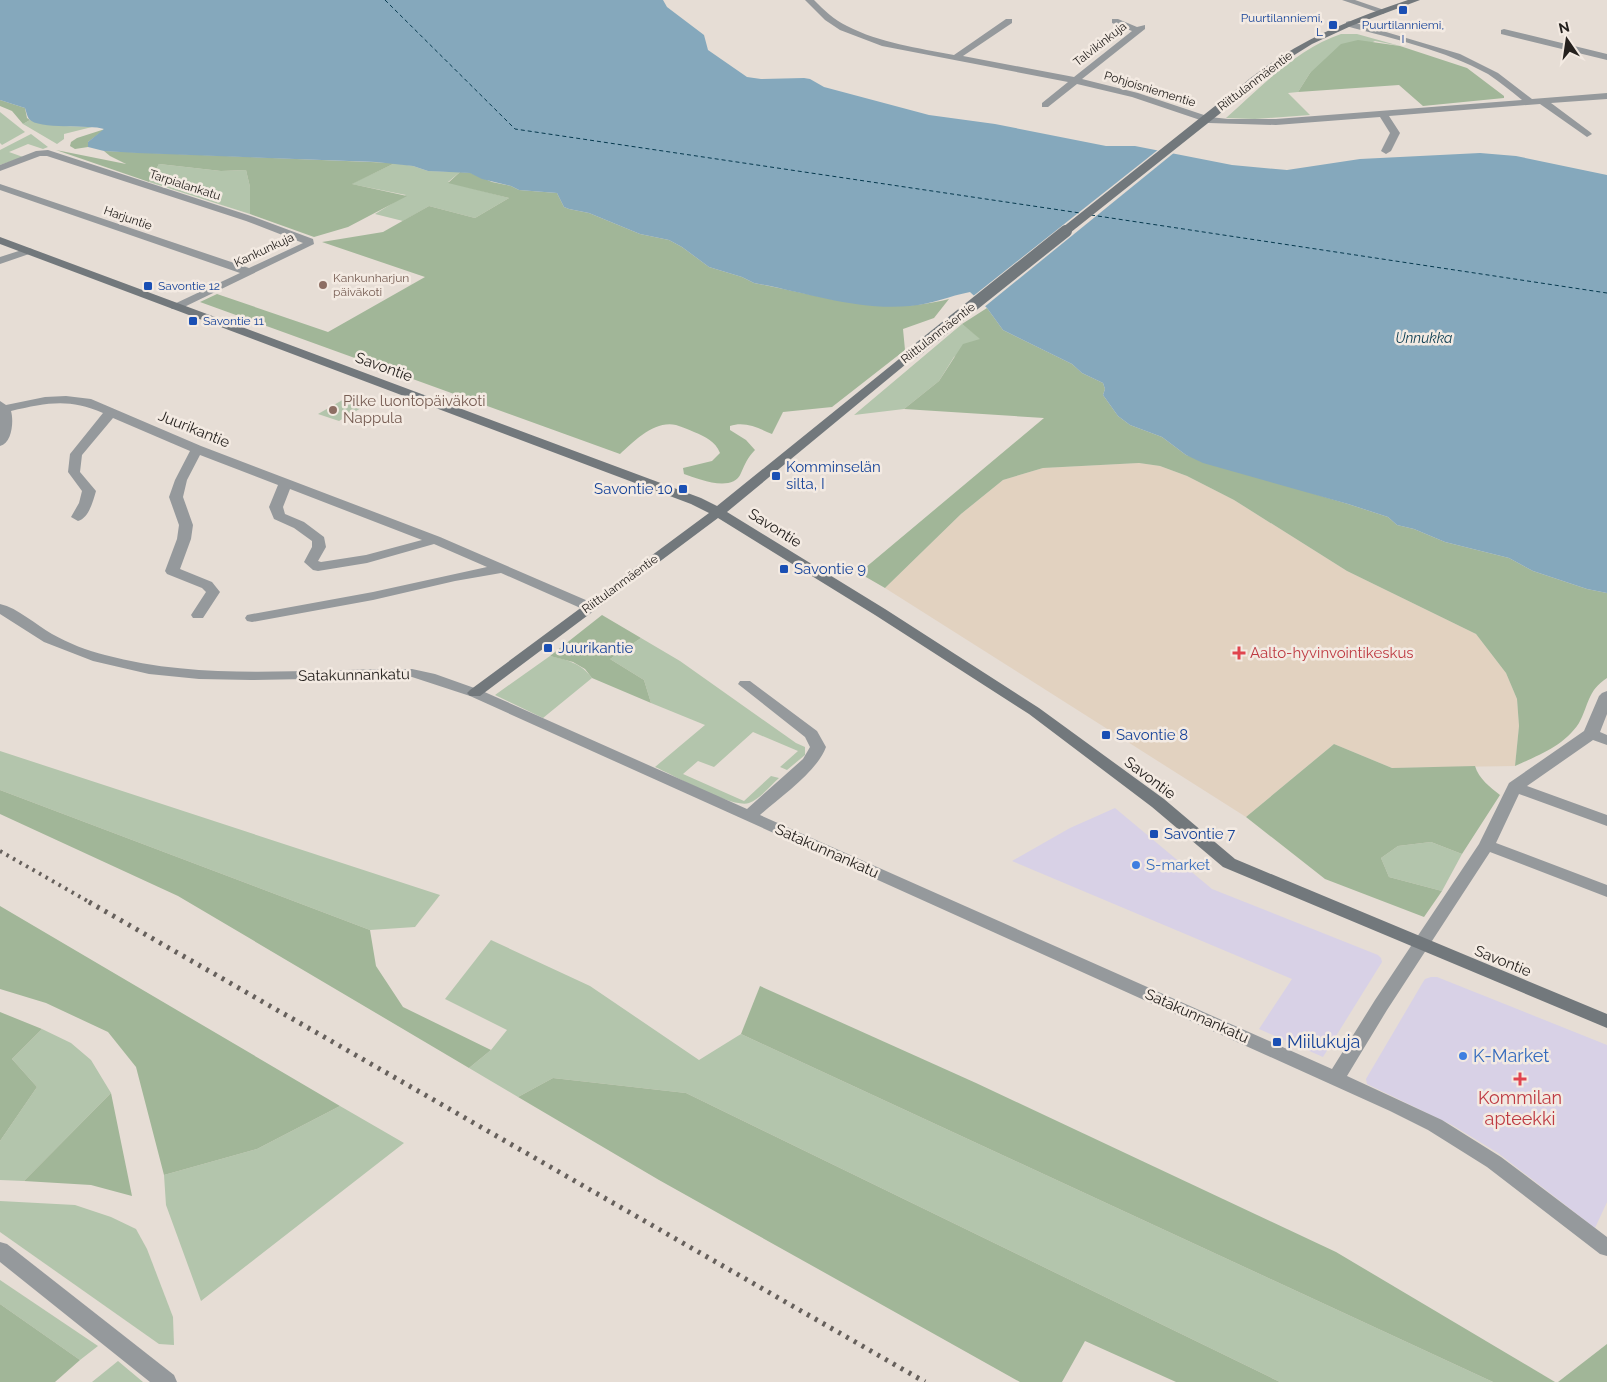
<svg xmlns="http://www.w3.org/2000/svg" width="1607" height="1382" viewBox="0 0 1607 1382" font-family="Raleway,sans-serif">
  <rect width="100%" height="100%" fill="#e6ddd5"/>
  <g fill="#d8d1e6">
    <polygon points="1115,808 1212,889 1378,955 1381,958 1382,962 1323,1057 1259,1029 1292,979 1012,861 1070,828"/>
    <polygon points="1431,977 1437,977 1607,1045 1607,1202 1595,1228 1498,1153 1452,1125 1367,1084 1366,1079 1423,982 1425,979"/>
  </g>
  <polygon fill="#e2d2c0" points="1139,463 1160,466 1187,476 1234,500 1347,571 1476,634 1506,673 1517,699 1519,726 1515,766 1392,768 1334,744 1246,817 885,588 961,514 1003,480 1043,468"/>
  <g fill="#b3c5ac">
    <path d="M1341,34H1357L1400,46L1375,41L1310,73L1298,92L1288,93L1310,115L1255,119L1226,118C1260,88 1296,49 1341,34Z"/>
    <polygon points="0,112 25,132 2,145 0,143"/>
    <polygon points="30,120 63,126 92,127 64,134 64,139 57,144 23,124"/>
    <polygon points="31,134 48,147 43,149 28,144 9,152 23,157 0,165 0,150"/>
    <polygon points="395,163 413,166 428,171 460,172 448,182 509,198 475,218 429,206 403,221 375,214 406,195 351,184"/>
    <polygon points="159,164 221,171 246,170 250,187 250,214 149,182"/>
    <polygon points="962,324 981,339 954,357 939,381 904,409 854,415"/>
    <polygon points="353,394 373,401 339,421 318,414"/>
    <path d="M641,638L680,661L796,743L805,747V755L787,770L780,767L798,751L753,732L714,767L698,761L683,774L744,801L771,776L779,778C770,786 760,799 749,803C733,809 673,775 655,767L705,725L651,703L644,680L610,659Z"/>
    <path d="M550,656C567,660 581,663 592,678L543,718L495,695Z"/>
    <polygon points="0,751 440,895 415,927 370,930 0,790"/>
    <polygon points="1431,842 1462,854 1442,891 1389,877 1381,858 1398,846"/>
    <polygon points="491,940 590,986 699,1060 741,1034 1493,1382 1280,1382 686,1093 553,1078 518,1097 469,1068 491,1050 507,1030 445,999"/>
    <polygon points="42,1029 71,1043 91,1060 111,1093 24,1181 0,1180 0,1141 37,1087 12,1059"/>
    <polygon points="340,1106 404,1143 201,1301 166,1205 164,1175 257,1149"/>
    <polygon points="0,1201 75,1205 111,1217 136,1229 147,1249 173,1317 174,1345 159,1344 0,1232"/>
    <polygon points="0,1280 98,1346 80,1360 0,1304"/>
    <polygon points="118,1361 143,1382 92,1382"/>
  </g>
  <g fill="#a1b698">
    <polygon points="1358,40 1400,46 1467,68 1504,96 1504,98 1423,106 1399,85 1298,92 1310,73 1341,44"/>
    <polygon points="0,100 25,108 27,118 30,120 23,124 12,111 0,106"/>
    <polygon points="105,129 88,142 88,147 75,149 70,146 71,142 77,138"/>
    <polygon points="56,150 126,164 110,156 104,151 395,163 352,184 407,196 348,227 314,237 250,214 250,187 246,170 221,171 159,164 149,182"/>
    <path d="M460,172L471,173L492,182L511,186L519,190L557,193L564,207L569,209L589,213L640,234L669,240L682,247L709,267L742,277L754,283C820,295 880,317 949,299L934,318L903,329L905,350L832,407L783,412L772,434C758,428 745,421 730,426V430L746,440L755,450C747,458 745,464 741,473C733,493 698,479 684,474L683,468L712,461L720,453C715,441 706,437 694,432C689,430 683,427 676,425C655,420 634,441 620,454L200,302L217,294L328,332L425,277L322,242L383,232L429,206L475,218L509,198L448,183Z"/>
    <path d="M987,308L1003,330L1072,364L1082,373L1103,383L1105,389L1103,395L1118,416L1130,425L1162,437L1186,455L1348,504L1388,517L1397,525L1414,529L1445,542L1509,558L1533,571L1587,589L1607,593V678C1587,691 1589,705 1579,723C1564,746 1539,755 1515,766L1519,726L1517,699L1506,673L1476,634L1347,571L1234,500L1187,476L1160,466L1139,463L1043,468L1003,480L961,514L885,588L859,573L1044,418L904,409L939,381L963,344L980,339L962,324Z"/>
    <polygon points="602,615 641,638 610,659 644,680 651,703 592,678 585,669 573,662 550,656"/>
    <path d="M1334,744L1392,768L1475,766C1479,779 1490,787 1500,795L1462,854L1431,842L1398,846L1381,858L1389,877L1442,891L1424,917L1325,879L1246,817Z"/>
    <polygon points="0,790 370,930 376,966 403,1007 491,1050 469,1068 178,896 0,814"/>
    <polygon points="0,906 340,1106 257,1149 164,1175 136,1067 108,1032 46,1003 0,989"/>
    <polygon points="760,986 976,1083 1336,1252 1555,1382 1493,1382 741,1034"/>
    <polygon points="0,1012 42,1029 12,1059 37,1087 0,1141"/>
    <polygon points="553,1078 686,1093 1280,1382 1176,1382 1085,1341 1062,1382 1020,1382 659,1180 518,1097"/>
    <polygon points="111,1093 132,1196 91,1185 24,1181"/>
    <polygon points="0,1304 80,1360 55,1382 0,1382"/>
    <polygon points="1607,1344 1607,1382 1558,1382"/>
  </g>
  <path fill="#85a8bc" d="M0,0H663L667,7L704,35L708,50L747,77L761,79L804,78L810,79L824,87L929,115L995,124L1106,146H1135L1232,165L1287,170L1360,159L1480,153L1516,156L1607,175V593L1587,589L1533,571L1509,558L1445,542L1414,529L1397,525L1388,517L1348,504L1203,463L1186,455L1162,437L1130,425L1118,416L1103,395L1105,389L1103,383L1082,373L1072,364L1003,330L987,308L970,292C949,296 933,304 910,306C857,311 805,292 754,283L742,277L709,267L682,247L669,240L640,234L589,213L569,209L564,207L557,193L519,190L511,186L482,179L470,173L428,171L413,166L376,162L137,153L104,151L88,147V142L104,129C90,124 38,130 29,119C27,116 26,111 25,108L0,100Z"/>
  <polygon fill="#e6ddd5" points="1159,149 1175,152 983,308 972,297"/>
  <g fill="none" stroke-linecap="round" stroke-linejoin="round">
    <g stroke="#06394e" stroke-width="1" stroke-dasharray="4 3" stroke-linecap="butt">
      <polyline points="385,0 515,129 1080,213"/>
      <polyline points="1091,215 1607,293"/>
    </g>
    <g fill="#95999c" fill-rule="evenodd">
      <path d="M805,0H814C824,10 834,20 847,26C880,43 918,48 954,55L1006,19H1012V23L963,56L1074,77L1132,31L1112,23V19H1118L1137,27L1145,25V29L1082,79L1138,93L1210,117L1228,119H1276L1522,100C1511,91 1500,82 1488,74C1444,50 1394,39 1346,26V22L1349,21L1460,54L1498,73L1532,99L1607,93V99L1551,103L1590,132L1592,134L1587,137L1540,104L1389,116L1400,133L1391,151L1386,154L1381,151L1390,133L1380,117L1276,125L1209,123L1132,97L1077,84L1048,107H1042V103L1068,82L882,46L840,30L825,20Z"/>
      <polygon points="1342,0 1355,0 1387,11 1383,14"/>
      <polygon points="1504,29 1607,54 1607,60 1501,34 1501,30"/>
      <polygon points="48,150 254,217 313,239 314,244 180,309 172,309 170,307 172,305 240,273 0,190 0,184 249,268 303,243 246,221 47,156 40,156 0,171 0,165 36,151"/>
      <polygon points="28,248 32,249 33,251 32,253 0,264 0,257"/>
      <path d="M66,396L91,399L201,446L440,537L595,604L597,607L595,610H585L501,573L455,581L373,600L252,622L247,621L245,618L247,615L252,614L373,592L487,567L434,544L367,563L318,571L313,570L304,562L312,547V541L294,528L274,519L269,507L278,485L200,455L187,480L183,497L193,525L191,539L180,569L212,582L220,592L203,618H193L191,615L206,592L202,588L167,574L165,571L177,539L179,525L169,497L175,480L190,451L113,418L82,455L80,472L96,491C93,501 89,518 78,521L71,517L79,503L82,491L68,472L70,454L103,413C68,398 47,403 11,411C14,421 12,443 0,446V401L6,405L45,397ZM290,489L422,540L366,555L321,562L318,561L326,547L324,537L304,522L285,514L283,507Z"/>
      <path d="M0,604C18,608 36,625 52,634C68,643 88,651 105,655C205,682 310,668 412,669L435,674L480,690L747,809L803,759L810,747L805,737L738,684L740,681H750L817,731L826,747C817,772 780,797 760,815L1332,1069L1375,1000L1479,844L1509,783L1584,731L1599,696L1602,693L1607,691V714L1600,732L1607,735V745L1593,740L1527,786L1607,815V826L1519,794L1496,843L1607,885V897L1490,852L1387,1010L1347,1076L1442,1120L1501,1157L1607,1237V1256L1600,1254L1487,1167L1428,1130L1390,1111L470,696L412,677L251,680L199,679L149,674L93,661L44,642L0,614Z"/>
      <polygon points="0,1242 7,1244 174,1375 177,1382 150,1382 0,1262"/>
    </g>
    <g fill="#72787c" fill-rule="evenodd">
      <path d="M1408,0H1420L1351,26L1312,44L1280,64L1229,105H1223L1221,103C1229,94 1239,88 1248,80C1297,41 1348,20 1408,0Z"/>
      <polygon points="0,237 701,498 717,506 909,351 917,351 919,353 917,355 727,512 885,609 1039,708 1164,799 1235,859 1607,1014 1607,1028 1223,867 1152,807 1029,714 875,615 718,518 480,696 470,696 467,693 470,690 709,513 691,504 0,244"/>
    </g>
    <polyline stroke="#66605c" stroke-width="4" stroke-dasharray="2.5 5" stroke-linecap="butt" points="0,851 91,903"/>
    <polyline stroke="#66605c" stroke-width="5" stroke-dasharray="3 6" stroke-linecap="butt" points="89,902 925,1382"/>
    <polyline stroke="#72787c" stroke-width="9" points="1064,232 1226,103"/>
    <polyline stroke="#72787c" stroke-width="12" points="913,353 1066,231"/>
  </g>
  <g fill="#1a4fb4" stroke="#f3eae2" stroke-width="2">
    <rect x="1398" y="5" width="10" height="10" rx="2.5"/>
    <rect x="1328" y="20" width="10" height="10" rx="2.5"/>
    <rect x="143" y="281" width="10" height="10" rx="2.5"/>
    <rect x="188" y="316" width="10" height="10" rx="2.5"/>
    <rect x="771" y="471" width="10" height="10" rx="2.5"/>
    <rect x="678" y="484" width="10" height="10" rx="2.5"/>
    <rect x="779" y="564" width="10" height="10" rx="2.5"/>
    <rect x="543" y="643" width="10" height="10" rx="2.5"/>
    <rect x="1101" y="730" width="10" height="10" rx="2.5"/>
    <rect x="1149" y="829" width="10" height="10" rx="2.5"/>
    <rect x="1272" y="1037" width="10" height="10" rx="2.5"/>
  </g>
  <g fill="#8d6e63" stroke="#f3eae2" stroke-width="2">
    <circle cx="323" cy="285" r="5"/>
    <circle cx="333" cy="410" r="5"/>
  </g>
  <g fill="#e0444e" stroke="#f3eae2" stroke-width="2">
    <path d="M1236.5 645.5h5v5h5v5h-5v5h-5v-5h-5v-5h5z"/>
    <path d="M1517.5 1071.5h5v5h5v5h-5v5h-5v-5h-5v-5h5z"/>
  </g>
  <g fill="#3f7fe0" stroke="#f3eae2" stroke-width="2">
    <circle cx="1136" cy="865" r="5"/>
    <circle cx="1463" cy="1056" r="5"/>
  </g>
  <g text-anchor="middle" stroke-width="5" stroke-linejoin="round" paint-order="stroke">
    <g font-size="12" fill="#164399" stroke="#f3eae2" text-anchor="start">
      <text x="1323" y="22" text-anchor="end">Puurtilanniemi,<tspan x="1323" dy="14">L</tspan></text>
      <text x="1403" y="29" text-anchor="middle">Puurtilanniemi,<tspan x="1403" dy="14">I</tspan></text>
      <text x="158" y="290">Savontie 12</text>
      <text x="203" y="325">Savontie 11</text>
    </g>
    <g font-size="12" fill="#25211e" stroke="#f3eae2">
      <text transform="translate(1100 44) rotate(-38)" y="4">Talvikinkuja</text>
      <text transform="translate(1255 81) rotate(-37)" y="4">Riittulanmäentie</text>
      <text transform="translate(1150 89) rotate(17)" y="4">Pohjoisniementie</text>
      <text transform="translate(185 185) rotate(18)" y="4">Tarpialankatu</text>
      <text transform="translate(128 218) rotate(19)" y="4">Harjuntie</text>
      <text transform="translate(264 250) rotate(-25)" y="4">Kankunkuja</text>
      <text transform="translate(938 333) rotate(-38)" y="4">Riittulanmäentie</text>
      <text transform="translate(620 584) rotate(-36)" y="4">Riittulanmäentie</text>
    </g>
    <g font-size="12" fill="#785e54" stroke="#f3eae2" text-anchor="start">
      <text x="333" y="282">Kankunharjun<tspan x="333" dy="14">päiväkoti</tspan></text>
    </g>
    <g font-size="14" font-style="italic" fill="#06394e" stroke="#f3eae2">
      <text x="1424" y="343">Unnukka</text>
    </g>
    <g font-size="15" fill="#25211e" stroke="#f3eae2">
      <text transform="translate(384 367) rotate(20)" y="5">Savontie</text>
      <text transform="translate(194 429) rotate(22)" y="5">Juurikantie</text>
      <text transform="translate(775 528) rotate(32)" y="5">Savontie</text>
      <text transform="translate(354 675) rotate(-1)" y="5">Satakunnankatu</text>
      <text transform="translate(1150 778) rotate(37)" y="5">Savontie</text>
      <text transform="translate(827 851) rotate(24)" y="5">Satakunnankatu</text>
      <text transform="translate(1503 961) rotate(22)" y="5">Savontie</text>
      <text transform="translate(1197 1016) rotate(24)" y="5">Satakunnankatu</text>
    </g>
    <g font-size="15" fill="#785e54" stroke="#f3eae2" text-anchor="start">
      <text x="343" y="406">Pilke luontopäiväkoti<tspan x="343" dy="17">Nappula</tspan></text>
    </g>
    <g font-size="15" fill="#164399" stroke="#f3eae2" text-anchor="start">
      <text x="786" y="472">Komminselän<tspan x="786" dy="17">silta, I</tspan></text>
      <text x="673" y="494" text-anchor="end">Savontie 10</text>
      <text x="794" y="574">Savontie 9</text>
      <text x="558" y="653">Juurikantie</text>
      <text x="1116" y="740">Savontie 8</text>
      <text x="1164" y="839">Savontie 7</text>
    </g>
    <g font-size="15" fill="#be3a42" stroke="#f3eae2" text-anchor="start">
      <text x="1250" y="658">Aalto-hyvinvointikeskus</text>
    </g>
    <g font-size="15" fill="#366cbe" stroke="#f3eae2" text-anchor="start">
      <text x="1146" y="870">S-market</text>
    </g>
    <g font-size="18" fill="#164399" stroke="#f3eae2" text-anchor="start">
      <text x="1287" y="1048">Miilukuja</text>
    </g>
    <g font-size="18" fill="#366cbe" stroke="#f3eae2" text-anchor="start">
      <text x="1473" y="1062">K-Market</text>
    </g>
    <g font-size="18" fill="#be3a42" stroke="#f3eae2">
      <text x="1520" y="1104">Kommilan<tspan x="1520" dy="21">apteekki</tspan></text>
    </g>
  </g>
  <g transform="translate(1567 40) rotate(347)" stroke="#f3eae2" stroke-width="4" paint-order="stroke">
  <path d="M0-4L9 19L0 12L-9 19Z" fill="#25211e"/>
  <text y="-8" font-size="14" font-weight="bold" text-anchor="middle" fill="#25211e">N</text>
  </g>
</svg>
